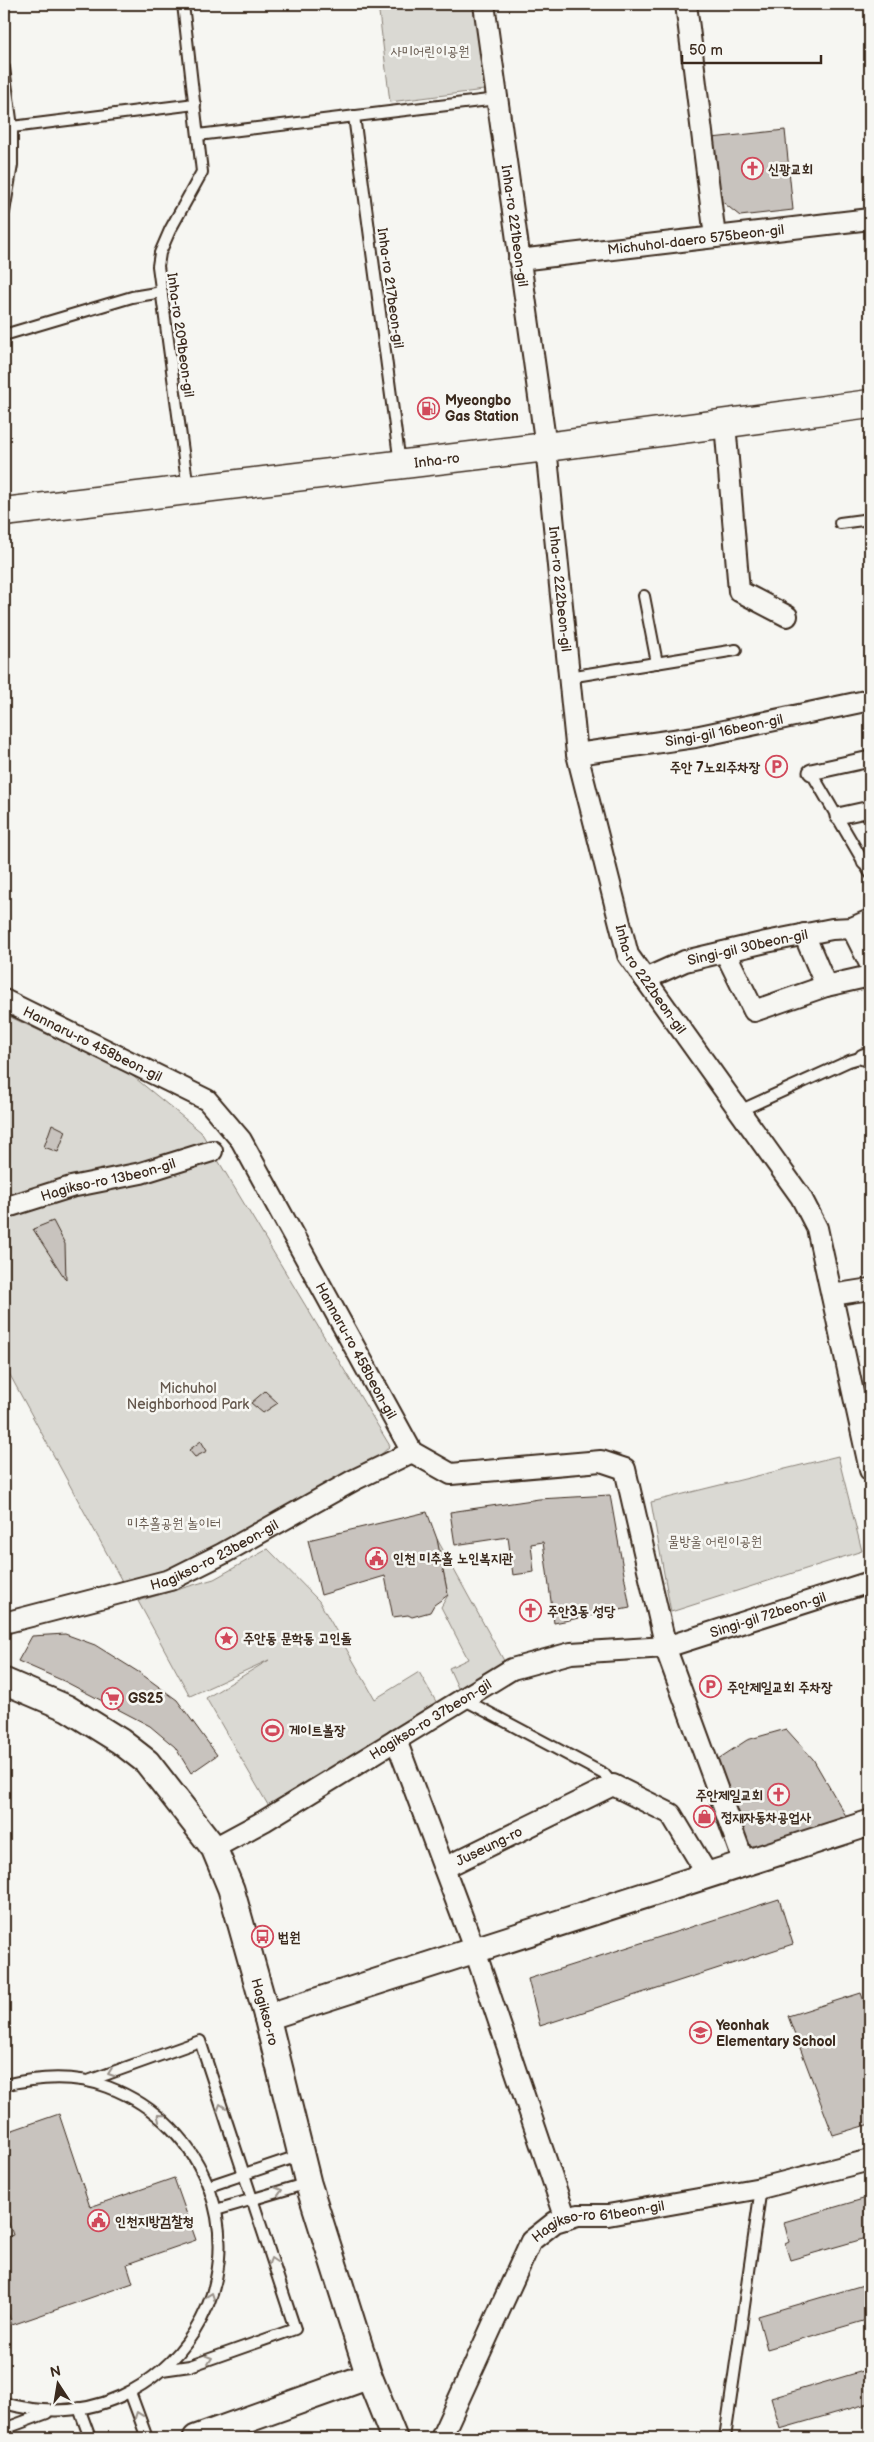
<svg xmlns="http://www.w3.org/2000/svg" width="874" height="2442" viewBox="0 0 874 2442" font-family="'Balsamiq Sans','Poor Story',sans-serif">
  <rect width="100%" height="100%" fill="#f6f6f2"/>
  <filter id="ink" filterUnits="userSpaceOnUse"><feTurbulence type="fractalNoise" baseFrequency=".02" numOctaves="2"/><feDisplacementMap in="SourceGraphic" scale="10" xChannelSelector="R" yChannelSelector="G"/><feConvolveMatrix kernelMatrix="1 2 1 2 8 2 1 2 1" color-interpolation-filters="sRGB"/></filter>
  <g filter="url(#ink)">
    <g fill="#dad9d3" stroke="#8a8278">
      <polygon points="378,4 474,4 484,90 390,102"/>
      <polygon points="4,1014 129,1073 201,1132 390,1446 354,1480 173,1569 123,1583 4,1364"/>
      <polygon points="838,1456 862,1551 671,1612 651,1502"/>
      <polygon points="437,1539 508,1668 463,1699 449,1668 468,1659 441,1607 448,1595"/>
      <polygon points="268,1549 319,1601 375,1699 419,1672 442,1712 342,1761 268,1805 206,1698 269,1660 190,1696 138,1601 214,1579"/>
    </g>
    <g fill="#c8c3be" stroke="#3b2a1e">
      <polygon points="785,130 793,210 740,216 720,200 712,138"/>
      <polygon points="52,1124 66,1131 58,1152 44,1147"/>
      <polygon points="53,1221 65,1244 66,1280 33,1229"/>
      <polygon points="265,1391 278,1403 263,1413 251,1403"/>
      <polygon points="201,1441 207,1451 195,1457 189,1450"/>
      <polygon points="610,1495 630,1608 554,1623 543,1542 531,1544 534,1572 513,1575 508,1537 455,1545 450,1512 539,1499"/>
      <polygon points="427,1512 437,1539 448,1595 434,1605 430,1612 412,1617 408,1615 393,1617 385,1576 321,1595 308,1540"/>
      <polygon points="65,1634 95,1645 140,1673 177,1700 217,1755 191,1773 175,1747 150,1726 66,1682 18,1661 32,1636"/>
      <polygon points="786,1729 813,1759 853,1828 744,1862 712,1763 747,1740"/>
      <polygon points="779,1899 793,1944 540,2026 528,1979"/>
      <polygon points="861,1993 870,2018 870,2124 833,2135 788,2016"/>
      <polygon points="59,2114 90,2207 174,2178 196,2240 127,2264 133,2283 12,2325 6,2306 4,2307 4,2238 13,2235 4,2208 4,2133"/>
      <polygon points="870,2197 870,2237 790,2260 785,2244 789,2242 784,2222"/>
      <polygon points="870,2283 870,2319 767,2349 758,2316"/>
      <polygon points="870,2369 870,2403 780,2429 771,2398"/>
    </g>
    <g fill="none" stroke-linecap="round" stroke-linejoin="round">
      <defs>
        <g id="service">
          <polyline points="183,4 202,172 170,230 160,253 158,266 188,489"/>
          <polyline points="4,68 12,127 12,165 4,212"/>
          <polyline points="354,116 400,464"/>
          <polyline points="12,127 195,104"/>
          <polyline points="198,135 497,99"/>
          <polyline points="4,335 132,297 162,292"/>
          <polyline points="840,523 870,519"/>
          <polyline points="644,596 657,663"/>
          <polyline points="569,677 736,650"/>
          <polyline points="811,772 870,873"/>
          <polyline points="739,1111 849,1061 863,1057"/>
          <polyline points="463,1699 604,1774 613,1785"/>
          <polyline points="88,2081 200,2041 295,2329 190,2366 162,2370"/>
          <path d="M4,2085C38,2077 74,2074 108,2087C206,2124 252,2241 194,2332C176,2360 152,2382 121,2396C84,2413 43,2414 4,2403"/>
          <polyline points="209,2186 301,2155"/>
          <polyline points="216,2210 308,2183"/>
          <polyline points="130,2392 147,2438"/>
          <polyline points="79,2408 90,2438"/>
          <polyline points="4,2429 47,2413"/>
          <polyline points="725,2438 761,2188"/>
        </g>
        <g id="pedestrian">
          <polyline points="811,772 870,759"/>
          <polyline points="838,816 870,809"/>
          <polyline points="865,862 870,861"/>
          <polyline points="863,1057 870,1055"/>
        </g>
        <g id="minor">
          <path id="s1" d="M484,4L546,447L577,754L628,955L801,1197L817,1228L870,1470"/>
          <polyline points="686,4 715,237"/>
          <path id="s2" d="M519,260L870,219"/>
          <polyline points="725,423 739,591 787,616"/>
          <path id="s3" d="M577,754L695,737L870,700"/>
          <polyline points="852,928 870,964"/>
          <polyline points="804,934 826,986"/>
          <polyline points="725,952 754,1011 826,986 870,976"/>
          <path id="s4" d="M645,979L685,961L766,942L832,929L852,928L870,920"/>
          <path id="s5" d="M4,1000L207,1100L241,1140L412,1452L451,1474L601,1461L625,1469L667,1652L744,1862"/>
          <path id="s6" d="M4,1208L71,1187L141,1173L212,1151"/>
          <polyline points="832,1295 870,1289"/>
          <path id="s7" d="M4,1623L170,1580L222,1554L354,1480L412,1452"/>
          <polyline points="396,1740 475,1951 566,2219"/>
          <path id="s8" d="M214,1848L264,1821L512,1669L571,1653L666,1647L870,1582"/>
          <path id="s9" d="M444,1868L613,1785L671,1814L707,1874"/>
          <path id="s10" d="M441,2438L531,2241L555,2222L578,2215H608L761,2188L870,2160"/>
        </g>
        <g id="tertiary">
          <path id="s11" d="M4,1681L67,1708L120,1741L147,1762L214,1848L231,1889L267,2017L308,2183L369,2376L394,2438"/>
          <polyline points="267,2017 870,1823"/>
          <polyline points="196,2438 369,2376"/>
        </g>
        <g id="secondary">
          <path id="s12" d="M4,512L546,447L870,404"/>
        </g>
      </defs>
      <use href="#service" stroke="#3b2a1e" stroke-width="14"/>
      <use href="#pedestrian" stroke="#3b2a1e" stroke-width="19"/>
      <use href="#minor" stroke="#3b2a1e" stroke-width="24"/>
      <use href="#tertiary" stroke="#3b2a1e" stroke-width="29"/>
      <use href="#secondary" stroke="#3b2a1e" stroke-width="31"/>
      <use href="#service" stroke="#f6f6f2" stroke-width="10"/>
      <use href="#pedestrian" stroke="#f6f6f2" stroke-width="15"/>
      <use href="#minor" stroke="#f6f6f2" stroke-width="20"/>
      <use href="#tertiary" stroke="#f6f6f2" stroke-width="25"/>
      <use href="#secondary" stroke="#f6f6f2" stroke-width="28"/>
    </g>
    <defs><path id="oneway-chevron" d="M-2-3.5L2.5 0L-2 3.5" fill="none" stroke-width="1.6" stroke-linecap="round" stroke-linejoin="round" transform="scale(1.25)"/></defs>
    <g stroke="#989088">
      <use href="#oneway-chevron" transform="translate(111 2073) rotate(160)"/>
      <use href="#oneway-chevron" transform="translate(221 2107) rotate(-108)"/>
      <use href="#oneway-chevron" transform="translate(160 2117) rotate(-140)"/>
      <use href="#oneway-chevron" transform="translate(279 2191) rotate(-17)"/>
      <use href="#oneway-chevron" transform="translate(272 2261) rotate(-108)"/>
      <use href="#oneway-chevron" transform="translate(211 2296) rotate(-70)"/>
      <use href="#oneway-chevron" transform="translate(209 2359) rotate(-19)"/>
      <use href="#oneway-chevron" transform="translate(138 2415) rotate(-110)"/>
    </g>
  </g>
  <defs>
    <symbol id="church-ring" viewBox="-11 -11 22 22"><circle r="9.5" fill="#f6f6f2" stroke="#d1495b" stroke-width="1.5"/><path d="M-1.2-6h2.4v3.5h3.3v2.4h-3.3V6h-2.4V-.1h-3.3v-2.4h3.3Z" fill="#d1495b"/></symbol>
    <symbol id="fuel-ring" viewBox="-11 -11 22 22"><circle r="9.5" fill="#f6f6f2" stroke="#d1495b" stroke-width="1.5"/><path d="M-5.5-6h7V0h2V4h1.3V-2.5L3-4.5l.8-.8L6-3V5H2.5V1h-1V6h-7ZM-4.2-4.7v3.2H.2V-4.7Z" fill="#d1495b"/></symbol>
    <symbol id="parking-ring" viewBox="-11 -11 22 22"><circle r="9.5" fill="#f6f6f2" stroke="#d1495b" stroke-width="1.5"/><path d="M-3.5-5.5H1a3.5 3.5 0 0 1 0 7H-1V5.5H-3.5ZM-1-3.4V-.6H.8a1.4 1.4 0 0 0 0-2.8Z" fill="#d1495b"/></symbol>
    <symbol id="civic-ring" viewBox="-11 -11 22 22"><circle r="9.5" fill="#f6f6f2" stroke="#d1495b" stroke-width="1.5"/><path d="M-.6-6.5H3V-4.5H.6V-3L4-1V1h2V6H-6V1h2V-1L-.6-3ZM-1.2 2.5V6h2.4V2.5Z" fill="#d1495b"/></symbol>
    <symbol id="sight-ring" viewBox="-11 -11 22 22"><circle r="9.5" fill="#f6f6f2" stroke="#d1495b" stroke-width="1.5"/><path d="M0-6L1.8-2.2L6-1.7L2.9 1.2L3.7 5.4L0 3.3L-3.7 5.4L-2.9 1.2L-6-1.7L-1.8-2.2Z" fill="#d1495b"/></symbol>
    <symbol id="supermarket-ring" viewBox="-11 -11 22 22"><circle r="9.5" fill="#f6f6f2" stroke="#d1495b" stroke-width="1.5"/><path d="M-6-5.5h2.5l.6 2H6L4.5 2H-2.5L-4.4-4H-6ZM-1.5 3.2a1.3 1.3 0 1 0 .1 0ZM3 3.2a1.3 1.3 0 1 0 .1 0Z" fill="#d1495b"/></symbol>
    <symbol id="stadium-ring" viewBox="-11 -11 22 22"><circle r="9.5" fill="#f6f6f2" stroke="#d1495b" stroke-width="1.5"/><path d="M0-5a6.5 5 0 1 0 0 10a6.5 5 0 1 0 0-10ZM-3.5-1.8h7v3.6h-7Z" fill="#d1495b"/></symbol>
    <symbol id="shop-ring" viewBox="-11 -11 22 22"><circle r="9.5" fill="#f6f6f2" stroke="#d1495b" stroke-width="1.5"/><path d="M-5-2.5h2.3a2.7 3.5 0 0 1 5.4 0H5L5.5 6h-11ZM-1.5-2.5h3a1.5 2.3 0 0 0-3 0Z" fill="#d1495b"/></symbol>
    <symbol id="bus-ring" viewBox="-11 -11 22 22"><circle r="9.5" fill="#f6f6f2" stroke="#d1495b" stroke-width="1.5"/><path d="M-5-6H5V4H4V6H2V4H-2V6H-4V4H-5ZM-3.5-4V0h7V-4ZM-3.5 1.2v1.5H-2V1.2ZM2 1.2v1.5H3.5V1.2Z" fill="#d1495b"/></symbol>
    <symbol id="school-ring" viewBox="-11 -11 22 22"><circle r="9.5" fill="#f6f6f2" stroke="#d1495b" stroke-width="1.5"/><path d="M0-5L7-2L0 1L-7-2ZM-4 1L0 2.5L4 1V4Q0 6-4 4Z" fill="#d1495b"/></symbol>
  </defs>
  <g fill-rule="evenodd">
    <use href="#church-ring" x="740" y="156" width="25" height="25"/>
    <use href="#fuel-ring" x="416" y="396" width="25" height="25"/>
    <use href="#parking-ring" x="764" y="754" width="25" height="25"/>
    <use href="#civic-ring" x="364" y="1546" width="25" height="25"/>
    <use href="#church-ring" x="518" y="1598" width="25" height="25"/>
    <use href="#sight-ring" x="214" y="1626" width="25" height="25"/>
    <use href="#parking-ring" x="698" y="1674" width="25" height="25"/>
    <use href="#supermarket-ring" x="100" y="1686" width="25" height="25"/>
    <use href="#stadium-ring" x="260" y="1718" width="25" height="25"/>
    <use href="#church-ring" x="766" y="1782" width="25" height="25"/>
    <use href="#shop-ring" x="692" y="1804" width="25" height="25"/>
    <use href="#bus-ring" x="250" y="1924" width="25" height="25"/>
    <use href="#school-ring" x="688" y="2020" width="25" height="25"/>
    <use href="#civic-ring" x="86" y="2208" width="25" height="25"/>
  </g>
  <g text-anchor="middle" stroke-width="5" stroke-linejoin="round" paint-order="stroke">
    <g font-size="14" fill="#63564b" stroke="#f6f6f2">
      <text x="430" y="56">사미어린이공원</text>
      <text x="188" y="1393">Michuhol<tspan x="188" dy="16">Neighborhood Park</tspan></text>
      <text x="174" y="1528">미추홀공원 놀이터</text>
      <text x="715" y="1546">물방울 어린이공원</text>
    </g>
    <g font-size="14" font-weight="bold" fill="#3b2a1e" stroke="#f6f6f2" text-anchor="start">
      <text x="768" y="174">신광교회</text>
      <text x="445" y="405">Myeongbo<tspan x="445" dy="16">Gas Station</tspan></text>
      <text x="760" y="772" text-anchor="end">주안 7노외주차장</text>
      <text x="393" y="1563">인천 미추홀 노인복지관</text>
      <text x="547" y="1616">주안3동 성당</text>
      <text x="243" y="1643">주안동 문학동 고인돌</text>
      <text x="727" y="1692">주안제일교회 주차장</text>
      <text x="128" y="1703">GS25</text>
      <text x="289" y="1735">게이트볼장</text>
      <text x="763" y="1800" text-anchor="end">주안제일교회</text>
      <text x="721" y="1822">정재자동차공업사</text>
      <text x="278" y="1942">법원</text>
      <text x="716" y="2030">Yeonhak<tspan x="716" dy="16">Elementary School</tspan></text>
      <text x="115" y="2226">인천지방검찰청</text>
    </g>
    <g font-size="14" fill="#3b2a1e" stroke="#f6f6f2">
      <text dy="5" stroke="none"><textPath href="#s1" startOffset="224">Inha-ro 221beon-gil</textPath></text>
      <text dy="5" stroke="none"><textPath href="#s2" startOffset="178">Michuhol-daero 575beon-gil</textPath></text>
      <text transform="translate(391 288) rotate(82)" y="5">Inha-ro 217beon-gil</text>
      <text transform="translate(181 335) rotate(82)" y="5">Inha-ro 209beon-gil</text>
      <text dy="5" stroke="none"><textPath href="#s12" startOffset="436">Inha-ro</textPath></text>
      <text dy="5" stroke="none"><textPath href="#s1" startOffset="590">Inha-ro 222beon-gil</textPath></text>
      <text dy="5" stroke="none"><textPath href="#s3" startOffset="149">Singi-gil 16beon-gil</textPath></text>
      <text dy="5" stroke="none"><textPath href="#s4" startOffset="108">Singi-gil 30beon-gil</textPath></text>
      <text dy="5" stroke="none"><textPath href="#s1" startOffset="995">Inha-ro 222beon-gil</textPath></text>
      <text dy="5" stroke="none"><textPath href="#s5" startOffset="99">Hannaru-ro 458beon-gil</textPath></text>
      <text dy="5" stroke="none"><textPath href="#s6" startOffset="108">Hagikso-ro 13beon-gil</textPath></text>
      <text dy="5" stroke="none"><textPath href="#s5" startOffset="519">Hannaru-ro 458beon-gil</textPath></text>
      <text dy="5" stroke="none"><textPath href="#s7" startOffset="222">Hagikso-ro 23beon-gil</textPath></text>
      <text dy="5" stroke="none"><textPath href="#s8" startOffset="611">Singi-gil 72beon-gil</textPath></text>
      <text dy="5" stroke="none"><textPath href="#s8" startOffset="252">Hagikso-ro 37beon-gil</textPath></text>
      <text dy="5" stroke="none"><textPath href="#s9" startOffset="50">Juseung-ro</textPath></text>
      <text dy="5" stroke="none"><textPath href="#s11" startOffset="446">Hagikso-ro</textPath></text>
      <text dy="5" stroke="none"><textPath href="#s10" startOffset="289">Hagikso-ro 61beon-gil</textPath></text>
    </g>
  </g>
  <rect width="874" height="2442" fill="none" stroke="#f6f6f2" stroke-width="20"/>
  <rect x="10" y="10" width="854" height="2422" fill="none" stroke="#3b2a1e" stroke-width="2" filter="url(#ink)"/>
  <g transform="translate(58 2384) rotate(348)" stroke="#f6f6f2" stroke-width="4" paint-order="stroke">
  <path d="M0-4L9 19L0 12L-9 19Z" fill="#3b2a1e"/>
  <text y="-8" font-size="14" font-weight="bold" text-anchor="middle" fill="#3b2a1e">N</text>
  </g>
  <path d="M682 55v8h139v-8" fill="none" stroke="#3b2a1e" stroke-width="2.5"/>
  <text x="689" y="55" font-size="15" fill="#3b2a1e" stroke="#f6f6f2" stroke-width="4" paint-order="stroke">50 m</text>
</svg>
